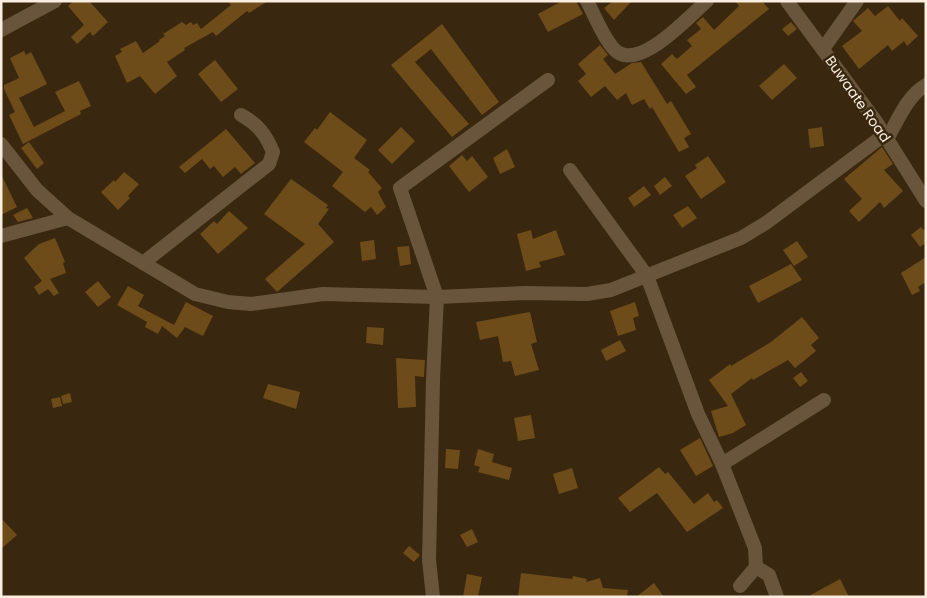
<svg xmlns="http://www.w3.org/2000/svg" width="927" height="598" viewBox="0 0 927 598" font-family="Poppins,sans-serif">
  <rect width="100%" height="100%" fill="#39270f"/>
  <g fill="#6e4c19">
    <polygon points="74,1 89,1 108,22 93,36 90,32 77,44 71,37 84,25 68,6"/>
    <polygon points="228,1 268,1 249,13 247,11 216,36 213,32 184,48 185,50 167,62 177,76 155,94 140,76 127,83 115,56 122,52 120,49 136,41 143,53 160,41 159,40 165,36 163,34 182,22 186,25 191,22 193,25 197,23 201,29 231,5"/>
    <polygon points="562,1 576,1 583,14 548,32 538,14"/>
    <polygon points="613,1 632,1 614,20 604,8"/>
    <polygon points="735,1 762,1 769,9 687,75 696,87 686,94 661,64 672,54 677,59 692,46 687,40 701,29 696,23 703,17 714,30 739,6"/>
    <polygon points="888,6 900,21 902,18 918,36 907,46 904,41 892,51 888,45 859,69 842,46 862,31 853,21 868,8 875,16"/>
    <polygon points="791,22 797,29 788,36 782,29"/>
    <polygon points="442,24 499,102 482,115 431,49 415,62 469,124 452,137 391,65"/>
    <polygon points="600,45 608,55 603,59 615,74 632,63 641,62 667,104 671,101 691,134 684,138 689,147 679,152 652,107 650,109 644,99 632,105 626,93 617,100 605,86 591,97 578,81 586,74 578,64"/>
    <polygon points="24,51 26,55 31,52 47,84 19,98 34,127 65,111 55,92 79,81 91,106 80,111 81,114 23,144 9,115 15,112 4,89 4,85 19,78 10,58"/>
    <polygon points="215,60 238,89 221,102 198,74"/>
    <polygon points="784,64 797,78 772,100 759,86"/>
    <polygon points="330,112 367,140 354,158 370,170 368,172 382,188 378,192 386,207 377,215 371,207 365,212 332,186 343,172 304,142 315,128 317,130"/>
    <polygon points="401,127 415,141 392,164 378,150"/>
    <polygon points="822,127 824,146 810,148 808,129"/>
    <polygon points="226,129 255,163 241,174 235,167 223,177 214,166 210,169 202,159 185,173 179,167"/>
    <polygon points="29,142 44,163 37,169 21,148"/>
    <polygon points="882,147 893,164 884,170 903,191 884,208 880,202 859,222 849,211 862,199 844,179"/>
    <polygon points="507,149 515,167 500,174 493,158"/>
    <polygon points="462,155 467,161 472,156 488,177 469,192 449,166"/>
    <polygon points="708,156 726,182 701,199 685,176 697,168 695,165"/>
    <polygon points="124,172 139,184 128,196 130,198 118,210 101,192 114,180 115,182"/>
    <polygon points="1,174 17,207 1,215"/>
    <polygon points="665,177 672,186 660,195 654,186"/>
    <polygon points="291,179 328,205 326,208 329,209 318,224 334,242 277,292 265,279 305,244 264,214"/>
    <polygon points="644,186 651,195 634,207 628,198"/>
    <polygon points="688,206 697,218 682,228 673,215"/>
    <polygon points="27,208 33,218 18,222 13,215"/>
    <polygon points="229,211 248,228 218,254 200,234 214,221 217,224"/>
    <polygon points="921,227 926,232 926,243 920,247 911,235"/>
    <polygon points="531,230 533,239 556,230 565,255 539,262 541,267 526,271 517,234"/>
    <polygon points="55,238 65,262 63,263 66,273 50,279 59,293 54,296 48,289 39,295 34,287 42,281 24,258 39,244"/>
    <polygon points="374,240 376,259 362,261 360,242"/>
    <polygon points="797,241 808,257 794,266 783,250"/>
    <polygon points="409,246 411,264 400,266 397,247"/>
    <polygon points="926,257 926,282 918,287 920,291 912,295 901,273"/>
    <polygon points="791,264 802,280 758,303 749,286"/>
    <polygon points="98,281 111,297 98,307 85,292"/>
    <polygon points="128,286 144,295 138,306 174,325 186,302 213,316 203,336 185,327 177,338 162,326 158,334 145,327 147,322 117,305"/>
    <polygon points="635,302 639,316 633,318 636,330 618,336 610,311"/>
    <polygon points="530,312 537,342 531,344 539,370 515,376 511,361 503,362 498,336 480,340 476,322"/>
    <polygon points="802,317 819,338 811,345 816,351 795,368 788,360 753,380 752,378 731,394 746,425 733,433 719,437 711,411 728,406 709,380 730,364 731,366 771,342"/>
    <polygon points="367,327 384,328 383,345 366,343"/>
    <polygon points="620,340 626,351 606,361 601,350"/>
    <polygon points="396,358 425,360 424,377 415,376 416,407 398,408"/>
    <polygon points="801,372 808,381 800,387 793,378"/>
    <polygon points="268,384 300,392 296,409 263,398"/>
    <polygon points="70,393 72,402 63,404 61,396"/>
    <polygon points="60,397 62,406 53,408 51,399"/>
    <polygon points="531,415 535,438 518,441 514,418"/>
    <polygon points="700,438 713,466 696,476 680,450"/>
    <polygon points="446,449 460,450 458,469 445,468"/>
    <polygon points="478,449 494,454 492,462 512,468 509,480 478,472 480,467 474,465"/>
    <polygon points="659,467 665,474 668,472 694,504 708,493 714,502 717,500 723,508 687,532 657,493 630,512 618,498"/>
    <polygon points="572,468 578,488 559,494 553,474"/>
    <polygon points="1,518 17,535 1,549"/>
    <polygon points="472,529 478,542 467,547 460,535"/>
    <polygon points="409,546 420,555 414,562 403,553"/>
    <polygon points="521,573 572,579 573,576 587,579 586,582 600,578 603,588 628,590 627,597 518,597"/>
    <polygon points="467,574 482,577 478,597 463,597"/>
    <polygon points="840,579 849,597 807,597"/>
    <polygon points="654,583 664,597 636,597"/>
  </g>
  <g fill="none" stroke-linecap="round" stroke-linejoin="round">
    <g stroke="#68553c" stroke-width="14">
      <path d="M587,1C595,16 602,35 613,48C636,76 688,17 707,1"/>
      <polyline points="787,1 877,123 926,201"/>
      <polyline points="1,30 55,1"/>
      <polyline points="823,49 857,1"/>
      <path d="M887,139C898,120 907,96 926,85"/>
      <polyline points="1,144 37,190 68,218 195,294 228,302 251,304 323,294 437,297 525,293 587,294 611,290 741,238 766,223 884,135"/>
      <polyline points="570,170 647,276 698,414 722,464 755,548 756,567 740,586"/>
      <polyline points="1,236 68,218"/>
      <path d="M143,263L269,164L273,152C266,135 258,124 241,115"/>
      <polyline points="722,464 824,400"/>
      <polyline points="756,567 769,575 777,597"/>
      <polyline points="433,597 429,560 433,380 437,297 400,188 548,80"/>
    </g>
  </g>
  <g text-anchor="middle" stroke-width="5" stroke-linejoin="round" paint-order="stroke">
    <g font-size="14" fill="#faeee0" stroke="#39270f">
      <text transform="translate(858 99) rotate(55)" y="5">Buwaate Road</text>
    </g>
  </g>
  <rect width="927" height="598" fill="none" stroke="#faeee0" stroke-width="5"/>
</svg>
